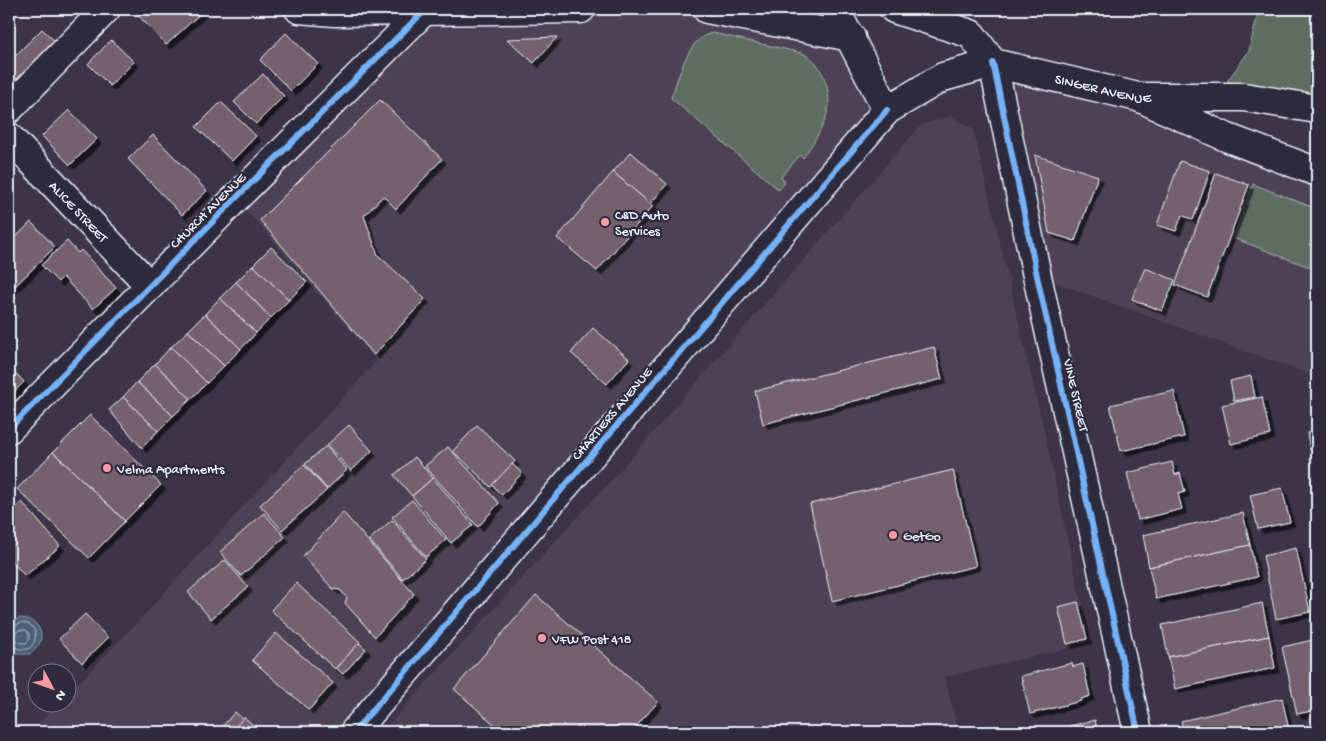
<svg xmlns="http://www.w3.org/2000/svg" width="1326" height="741" viewBox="0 0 1326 741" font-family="'Gochi Hand',sans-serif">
  <defs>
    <filter id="shadow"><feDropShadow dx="4.5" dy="4.5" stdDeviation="0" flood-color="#0009"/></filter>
  </defs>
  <rect width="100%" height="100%" fill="#3d3547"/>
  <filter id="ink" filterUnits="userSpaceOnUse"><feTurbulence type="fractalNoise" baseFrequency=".02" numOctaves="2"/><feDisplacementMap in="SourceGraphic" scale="10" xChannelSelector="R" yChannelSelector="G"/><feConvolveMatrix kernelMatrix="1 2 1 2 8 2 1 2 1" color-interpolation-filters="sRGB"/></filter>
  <g filter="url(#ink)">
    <g fill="#4e4252">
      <polygon points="581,9 707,9 851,37 887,110 354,732 30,732 58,704 68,704 68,694 132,628 377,361 236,198 425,10"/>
      <polygon points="993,63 1138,97 1317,172 1317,377 1037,276"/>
      <polygon points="951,116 973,129 1044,430 1090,643 945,677 958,732 382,732 614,477 921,125"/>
    </g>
    <g fill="#5e6c62" stroke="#a3aead">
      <polygon points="1259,9 1317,9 1317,103 1221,90 1249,51"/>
      <path d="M713,33L802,53C813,58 818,64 823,75C838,108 821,131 803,158L800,155L781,177L785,182L779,190L671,98C679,77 688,36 713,33Z"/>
      <polygon points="1253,184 1317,209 1317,270 1233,238"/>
    </g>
    <path fill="#4c6077" stroke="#8a9aab" d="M19,618C42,618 49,641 30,654H18L9,648V625Z"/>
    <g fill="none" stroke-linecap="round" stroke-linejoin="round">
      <g stroke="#aab7c4" stroke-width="1">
        <path d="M9,628C15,627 18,622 25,623C39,626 38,643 28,649H19L9,645"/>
        <polygon points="20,630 26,630 29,634 29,640 26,643 21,643 11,637 12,635"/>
      </g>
    </g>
    <g fill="#75616d" stroke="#e8f1f8" filter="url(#shadow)">
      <polygon points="72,9 100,9 86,22"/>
      <polygon points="145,9 201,9 203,11 166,45 138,15"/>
      <polygon points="42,29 61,47 23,85 9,71 9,62"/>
      <polygon points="286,33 318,64 291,91 260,60"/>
      <polygon points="557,37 534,63 507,39"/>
      <polygon points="111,40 134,62 110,86 88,64"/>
      <polygon points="263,74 284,96 256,124 234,102"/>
      <polygon points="380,100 442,159 396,209 383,196 364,216 378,255 425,299 374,355 260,220"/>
      <polygon points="221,102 256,136 232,161 196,127"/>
      <polygon points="69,110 97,139 70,165 42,136"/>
      <polygon points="153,135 207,191 182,215 128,159"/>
      <polygon points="631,152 667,184 650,204 613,172"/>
      <polygon points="1035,155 1098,176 1075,241 1049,233"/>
      <polygon points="1180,161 1210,171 1193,220 1182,215 1176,231 1157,225"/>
      <polygon points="613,172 653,206 597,271 557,238"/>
      <polygon points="1216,173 1249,185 1207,297 1175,285"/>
      <polygon points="31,222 55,247 9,292 9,244"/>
      <polygon points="67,241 78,253 81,250 116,288 93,309 63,277 58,282 41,265"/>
      <polygon points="271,247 307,282 289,300 253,265"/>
      <polygon points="253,265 289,300 271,318 236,282"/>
      <polygon points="1145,268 1175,280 1162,311 1132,299"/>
      <polygon points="236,282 271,318 256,333 220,298"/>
      <polygon points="220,298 256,333 241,349 205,314"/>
      <polygon points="205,314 241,349 224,366 188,331"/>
      <polygon points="593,328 629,359 607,384 571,353"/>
      <polygon points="188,331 224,366 207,383 171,347"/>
      <polygon points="171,347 207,383 191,399 155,364"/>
      <polygon points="934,347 942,379 763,424 755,391"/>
      <polygon points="155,364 191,399 173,416 137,382"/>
      <polygon points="9,366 24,382 9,397"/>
      <polygon points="1251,376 1255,397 1234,401 1230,381"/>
      <polygon points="137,382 173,416 158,431 123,397"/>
      <polygon points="1174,391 1184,437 1121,451 1110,405"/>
      <polygon points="123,397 158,431 142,448 109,410"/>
      <polygon points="1262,397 1270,435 1231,444 1222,405"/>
      <polygon points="90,415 161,485 125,521 53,452"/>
      <polygon points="349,425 372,451 351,471 327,445"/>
      <polygon points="477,425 515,461 491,487 453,451"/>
      <polygon points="1317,431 1317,449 1310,450 1307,433"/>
      <polygon points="326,446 347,470 327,489 305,464"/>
      <polygon points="448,447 499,503 478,527 425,466"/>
      <polygon points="53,452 125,521 89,558 17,489"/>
      <polygon points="415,457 433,478 412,496 394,475"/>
      <polygon points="1172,462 1175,475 1180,473 1185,492 1178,494 1182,509 1138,520 1127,473"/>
      <polygon points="512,464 522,473 502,495 492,485"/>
      <polygon points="304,465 327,490 282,530 260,505"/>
      <polygon points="953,470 976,566 832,601 810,504"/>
      <polygon points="433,478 473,525 451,543 412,496"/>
      <polygon points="1282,488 1290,522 1258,529 1250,495"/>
      <polygon points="412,500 446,540 426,557 392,517"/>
      <polygon points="22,502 60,546 25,576 9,558 9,514"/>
      <polygon points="343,512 414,594 375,637 345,603 347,598 340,590 333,589 303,556"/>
      <polygon points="264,513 285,537 241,576 220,552"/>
      <polygon points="1243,513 1250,545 1149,567 1143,535"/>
      <polygon points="392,520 426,559 403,579 369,540"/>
      <polygon points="1250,545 1257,577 1156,599 1149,567"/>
      <polygon points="1296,548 1310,612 1276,619 1263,556"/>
      <polygon points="225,560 248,587 211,619 188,592"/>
      <polygon points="296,583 360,642 335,669 271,610"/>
      <polygon points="536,595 658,702 631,732 503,732 454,689"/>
      <polygon points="1078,602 1087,639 1067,644 1058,607"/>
      <polygon points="1262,603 1269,636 1168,657 1162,625"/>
      <polygon points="85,614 108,638 82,663 59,639"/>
      <polygon points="276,633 333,683 309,710 252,660"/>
      <polygon points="1269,636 1275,668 1175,689 1168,657"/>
      <polygon points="1317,639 1317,710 1297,714 1282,647"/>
      <polygon points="359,643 366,649 343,674 336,668"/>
      <polygon points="1072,663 1073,667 1083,664 1090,696 1081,699 1081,701 1030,714 1021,676"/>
      <polygon points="1282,698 1289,730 1279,732 1184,732 1181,721"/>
      <polygon points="235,712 243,719 231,732 224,732 220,729"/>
      <polygon points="244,717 261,732 231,732"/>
      <polygon points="1095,720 1098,732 1062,732 1061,728"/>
    </g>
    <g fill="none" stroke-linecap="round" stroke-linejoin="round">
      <defs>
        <g id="street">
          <polyline points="299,9 334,12 581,9"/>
          <polyline points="707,9 851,37"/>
          <polyline points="993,63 1037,276 1138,732"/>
          <polyline points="1138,97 1228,138 1317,172"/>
          <polyline points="9,109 106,9"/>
          <path id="s1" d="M9,137L150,286"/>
          <polyline points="9,429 236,198 425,10"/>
        </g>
        <g id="secondary">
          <path id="s2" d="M887,110L943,77L993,63L1138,97H1244L1317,109"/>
        </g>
        <g id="primary">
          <polyline points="894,9 971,34 993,63"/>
          <polyline points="354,732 887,110 835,9"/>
        </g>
      </defs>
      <use href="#street" stroke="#e8f1f8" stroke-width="31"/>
      <use href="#secondary" stroke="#e8f1f8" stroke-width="31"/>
      <use href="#primary" stroke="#e8f1f8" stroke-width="31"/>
      <use href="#street" stroke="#2f2a3d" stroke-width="28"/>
      <use href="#secondary" stroke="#2f2a3d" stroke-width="28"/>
      <use href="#primary" stroke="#2f2a3d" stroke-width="28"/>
      <defs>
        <g id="cycleway">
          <polyline points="993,63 1037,276 1138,732"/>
          <polyline points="9,429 236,198 425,10"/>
          <polyline points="354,732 887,110"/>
        </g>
      </defs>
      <use href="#cycleway" stroke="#2f2a3d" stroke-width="9"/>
      <use href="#cycleway" stroke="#73b2f8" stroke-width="6"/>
    </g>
  </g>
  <g fill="#ff9aa2" stroke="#2f2a3d" stroke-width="2">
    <circle cx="605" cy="222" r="5"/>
    <circle cx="107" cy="468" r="5"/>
    <circle cx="893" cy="535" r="5"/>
    <circle cx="542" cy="638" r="5"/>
  </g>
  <g text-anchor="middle" stroke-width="4.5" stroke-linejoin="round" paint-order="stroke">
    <g font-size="14" fill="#e8f1f8" stroke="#2f2a3d">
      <text dy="5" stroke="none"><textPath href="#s2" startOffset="230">SINGER AVENUE</textPath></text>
      <text transform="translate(207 210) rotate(-45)" y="5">CHURCH AVENUE</text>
      <text dy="5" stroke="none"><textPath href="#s1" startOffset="102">ALICE STREET</textPath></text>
      <text transform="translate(1077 395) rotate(77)" y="5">VINE STREET</text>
      <text transform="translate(611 413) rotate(-50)" y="5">CHARTIERS AVENUE</text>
    </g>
    <g font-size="14" fill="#e8f1f8" stroke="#2f2a3d" text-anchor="start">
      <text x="615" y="219">C&amp;D Auto<tspan x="615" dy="16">Services</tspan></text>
      <text x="117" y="473">Velma Apartments</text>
      <text x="903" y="540">GetGo</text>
      <text x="552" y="643">VFW Post 418</text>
    </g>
  </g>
  <rect width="1326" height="741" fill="none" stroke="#2f2a3d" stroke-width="30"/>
  <rect x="15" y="15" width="1296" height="711" fill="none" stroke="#e8f1f8" stroke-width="2" filter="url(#ink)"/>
  <g transform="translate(52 688) rotate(131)"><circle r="24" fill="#2f2a3d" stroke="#797a88"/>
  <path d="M0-4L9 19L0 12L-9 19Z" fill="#ff9aa2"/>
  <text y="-8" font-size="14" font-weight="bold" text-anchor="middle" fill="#e8f1f8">N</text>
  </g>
</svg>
